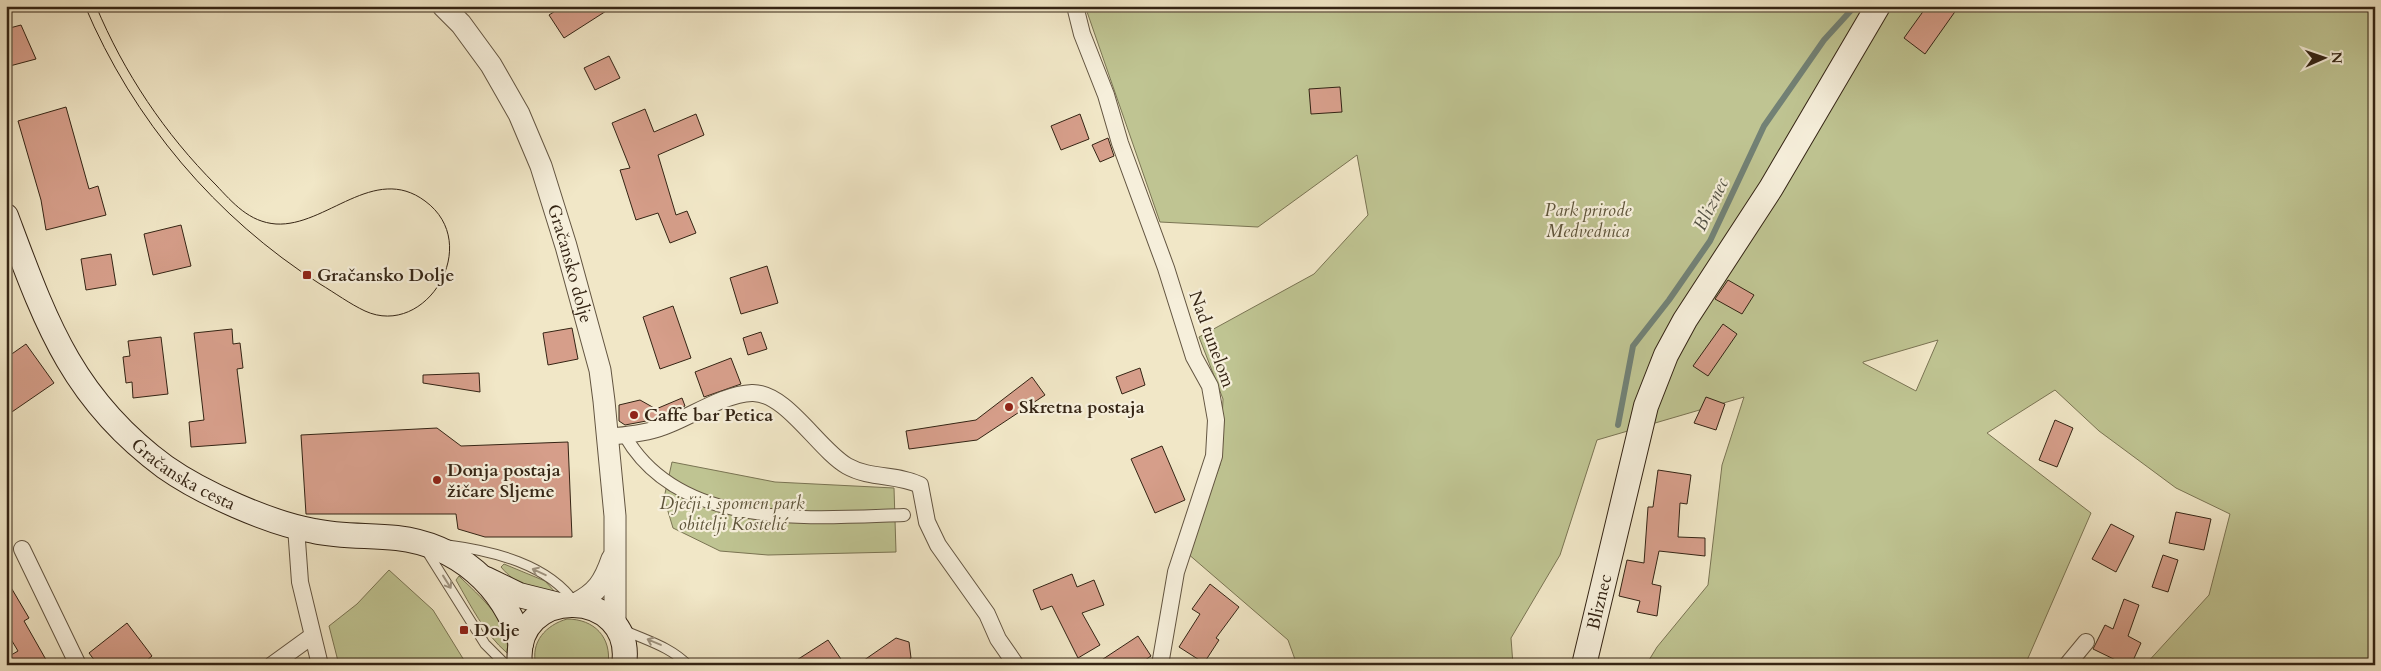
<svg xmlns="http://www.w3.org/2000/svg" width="2381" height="671" viewBox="0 0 2381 671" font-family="Cardo,serif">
  <rect width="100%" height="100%" fill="#f1e7c7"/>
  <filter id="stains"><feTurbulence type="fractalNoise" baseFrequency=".004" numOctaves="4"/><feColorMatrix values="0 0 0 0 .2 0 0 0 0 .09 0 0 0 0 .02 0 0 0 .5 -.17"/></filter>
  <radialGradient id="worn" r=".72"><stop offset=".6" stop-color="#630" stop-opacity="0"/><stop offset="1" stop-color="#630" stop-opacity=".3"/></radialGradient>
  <g fill="#bfc492" stroke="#7a7453" fill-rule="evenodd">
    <path d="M1085,6H2375V665H2145L2209,595L2230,514L2176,488L2099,431L2055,390L1987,433L2091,513L2025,665H1646L1657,647L1708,585L1722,465L1744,397L1597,440L1560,555L1511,638L1513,665H1297L1288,640L1187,553L1220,465L1223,399L1199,337L1314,274L1368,215L1357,155L1258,227L1160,222ZM1938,340L1916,391L1863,363V362Z"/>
    <polygon points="672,462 775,482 894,488 896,552 768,555 720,551 673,528 664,498"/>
    <path d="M504,564L545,581L556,593C533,590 516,585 501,567Z"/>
    <polygon points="389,570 433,610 467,665 339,665 329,626 357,604"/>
    <path d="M459,576C479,596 512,622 507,653C484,633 471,606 456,580Z"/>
    <path d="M567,619C594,619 612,637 608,665H536C530,642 546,625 567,619Z"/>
  </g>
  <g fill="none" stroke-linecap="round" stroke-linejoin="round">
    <polyline stroke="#728175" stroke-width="6" points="1618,425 1633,346 1669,300 1710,241 1764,126 1824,40 1855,6"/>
  </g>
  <g fill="#d69e8a" stroke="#342414">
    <polygon points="563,6 614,6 564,38 549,15"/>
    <polygon points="1927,6 1959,6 1925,54 1904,38"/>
    <polygon points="21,25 36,59 6,67 6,29"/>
    <polygon points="609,56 620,78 595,90 584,68"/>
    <polygon points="1340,87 1342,112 1311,114 1309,89"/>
    <polygon points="66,107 89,189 98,186 106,215 46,230 41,200 18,121"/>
    <polygon points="645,109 654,132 696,114 704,135 658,155 676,215 687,211 696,233 670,243 658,213 636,220 620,170 630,168 612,123"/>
    <polygon points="1080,114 1089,139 1061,150 1051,126"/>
    <polygon points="1108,138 1114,156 1100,162 1092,145"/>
    <polygon points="181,225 191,266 153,275 144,234"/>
    <polygon points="111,254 116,285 86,290 81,259"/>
    <polygon points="767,266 778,303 741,314 730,278"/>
    <polygon points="1728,280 1754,295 1742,314 1715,299"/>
    <polygon points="673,306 691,358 660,369 643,317"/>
    <polygon points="1723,324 1737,334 1708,376 1693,366"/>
    <polygon points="572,328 578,359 548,365 543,333"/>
    <polygon points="232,329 233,344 240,343 243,368 237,369 246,443 191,447 189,422 204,420 194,333"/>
    <polygon points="761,332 767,349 748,355 743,338"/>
    <polygon points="161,337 168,394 133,398 132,382 126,383 123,357 130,356 128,341"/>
    <polygon points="26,344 54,383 6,416 6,358"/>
    <polygon points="731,358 741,384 704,397 695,372"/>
    <polygon points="1140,368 1145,385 1122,394 1116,377"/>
    <polygon points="479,373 480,392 423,383 423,375"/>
    <polygon points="1032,377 1045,395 977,440 909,449 906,431 976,420"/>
    <polygon points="1706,397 1725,404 1716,430 1694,423"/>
    <polygon points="682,398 685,406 657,419 625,425 619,421 619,405 640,400 656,409"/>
    <polygon points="2055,420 2073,428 2057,467 2039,460"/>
    <polygon points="437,428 461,446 568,442 572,537 485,537 458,529 456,514 306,514 301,435"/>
    <polygon points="1162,446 1185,500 1155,513 1131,459"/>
    <polygon points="1658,470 1691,475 1687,504 1680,503 1678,537 1705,538 1705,556 1659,551 1652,584 1661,586 1657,616 1637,612 1640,601 1619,596 1627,560 1644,563 1648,507 1653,507"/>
    <polygon points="2176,512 2211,519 2204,550 2169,543"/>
    <polygon points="2111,524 2134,536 2116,572 2092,559"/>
    <polygon points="2163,555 2178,560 2168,592 2152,587"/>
    <polygon points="1072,574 1077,587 1094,580 1104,605 1082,613 1100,645 1078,658 1052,606 1041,610 1033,590"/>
    <polygon points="6,579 29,618 24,621 49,665 6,665 6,658 18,651 6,631"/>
    <polygon points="1210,584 1239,607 1216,638 1219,640 1204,663 1179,647 1200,614 1192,609"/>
    <polygon points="2124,599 2139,605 2128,636 2141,643 2131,665 2126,665 2093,649 2105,625 2113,629"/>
    <polygon points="127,623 152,656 141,665 98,665 89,653"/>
    <polygon points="1138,636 1151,656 1138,665 1094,665"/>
    <polygon points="896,638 909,642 911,658 902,665 857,665"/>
    <polygon points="828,640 845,665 789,665"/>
  </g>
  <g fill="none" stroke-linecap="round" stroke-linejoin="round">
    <defs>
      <g id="service">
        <path d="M448,545C493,551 548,564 575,603"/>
        <polyline points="426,550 485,644 506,665"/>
        <path d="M624,630C647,641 669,646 688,665"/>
      </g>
      <path id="pedestrian" d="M625,436C680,531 810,518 904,515"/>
      <g id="minor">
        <polyline points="1075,6 1082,34 1106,95 1120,143 1166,268 1194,357 1210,386 1216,420 1214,456 1176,572 1160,665"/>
        <path d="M607,437C625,435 643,434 660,428C688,419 722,394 752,393C786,392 818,449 847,466C870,479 898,474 920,485L927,522L938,545L987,614L998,639L1016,665"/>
        <polyline points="296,527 300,582 320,665"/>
        <polyline points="22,549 78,665"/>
        <polyline points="272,665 312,636"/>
        <polyline points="2067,665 2086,642"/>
      </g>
      <g id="tertiary">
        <path id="s1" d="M443,6L461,24L491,65L519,114L541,166L566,246L600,370L604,401L615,516V625"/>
        <path d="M575,604C597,593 604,582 612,559"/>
      </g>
      <g id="secondary">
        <path id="s2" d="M6,216C45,320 71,398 165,467C202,493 269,523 314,531C341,537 369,535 397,538C457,545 504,585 521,644"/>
        <polyline points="486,579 519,595 559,605"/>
        <path d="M520,665C511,583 636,587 624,665"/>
        <path id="s3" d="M1584,665L1646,406L1666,355L1685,320L1771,188L1878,6"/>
      </g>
    </defs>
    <use href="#service" stroke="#635541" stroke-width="11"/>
    <use href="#pedestrian" stroke="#635541" stroke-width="14"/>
    <use href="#minor" stroke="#635541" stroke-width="18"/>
    <use href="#tertiary" stroke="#635541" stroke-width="23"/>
    <use href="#secondary" stroke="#342414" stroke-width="26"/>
    <use href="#service" stroke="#f6efdb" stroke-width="9"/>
    <use href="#pedestrian" stroke="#f6efdb" stroke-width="12"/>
    <use href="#minor" stroke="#f6efdb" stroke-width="16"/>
    <use href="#tertiary" stroke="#f6efdb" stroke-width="21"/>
    <use href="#secondary" stroke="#f6efdb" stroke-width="24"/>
    <path stroke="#342414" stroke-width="1" d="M85,6C133,120 216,218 320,284C335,293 350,304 365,311C426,339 484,244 425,201C374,163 326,227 276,224C249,222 233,203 216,185C165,134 124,73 96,6"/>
  </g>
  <defs><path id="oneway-shaft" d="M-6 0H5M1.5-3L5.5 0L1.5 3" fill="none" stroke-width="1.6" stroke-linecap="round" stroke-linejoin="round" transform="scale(1.25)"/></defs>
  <g stroke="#9f9481">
    <use href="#oneway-shaft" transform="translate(539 572) rotate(-155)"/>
    <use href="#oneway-shaft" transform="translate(447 582) rotate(58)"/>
    <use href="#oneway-shaft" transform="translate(654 642) rotate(-157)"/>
  </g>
  <g fill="#8f2418" stroke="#f6efdb" stroke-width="2">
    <rect x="302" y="270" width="10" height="10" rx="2.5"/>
    <circle cx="1009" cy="407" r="5"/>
    <circle cx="634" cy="415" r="5"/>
    <circle cx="437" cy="480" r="5"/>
    <rect x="459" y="625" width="10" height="10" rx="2.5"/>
  </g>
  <g text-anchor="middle" stroke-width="4.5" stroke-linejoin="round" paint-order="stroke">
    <g font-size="18" font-style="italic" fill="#5e543a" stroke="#f6efdb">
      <text x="1588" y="216">Park prirode<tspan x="1588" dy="21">Medvednica</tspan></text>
      <text x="732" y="509">Dječji i spomen park<tspan x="732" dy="21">obitelji Kostelić</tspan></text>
    </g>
    <g font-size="18" fill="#342414" stroke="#f6efdb">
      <text dy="6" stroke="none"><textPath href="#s1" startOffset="291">Gračansko dolje</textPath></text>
      <text transform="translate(1212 339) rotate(70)" y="6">Nad tunelom</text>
      <text dy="6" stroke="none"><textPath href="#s2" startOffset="322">Gračanska cesta</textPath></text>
      <text dy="6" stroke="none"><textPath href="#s3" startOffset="65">Bliznec</textPath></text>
    </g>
    <g font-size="18" font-weight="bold" fill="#342414" stroke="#f6efdb" text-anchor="start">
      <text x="317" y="281">Gračansko Dolje</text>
      <text x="1019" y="413">Skretna postaja</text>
      <text x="644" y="421">Caffe bar Petica</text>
      <text x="447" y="476">Donja postaja<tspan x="447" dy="21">žičare Sljeme</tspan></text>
      <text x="474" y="636">Dolje</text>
    </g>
    <g font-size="19" font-style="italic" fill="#535245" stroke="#f6efdb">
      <text transform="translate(1710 204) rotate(-64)" y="7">Bliznec</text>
    </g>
  </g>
  <rect width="2381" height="671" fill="none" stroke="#f1e7c7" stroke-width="25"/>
  <rect x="8" y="8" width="2366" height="656" fill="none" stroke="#342414" stroke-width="2.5"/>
  <rect x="12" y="12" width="2356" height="646" fill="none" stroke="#342414"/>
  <g transform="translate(2324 58) rotate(88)" stroke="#f6efdb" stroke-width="4" paint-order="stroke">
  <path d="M0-4L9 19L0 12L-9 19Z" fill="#342414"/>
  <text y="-8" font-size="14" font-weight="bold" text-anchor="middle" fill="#342414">N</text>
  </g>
  <rect width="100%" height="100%" filter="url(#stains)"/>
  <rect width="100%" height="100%" fill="url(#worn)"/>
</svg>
